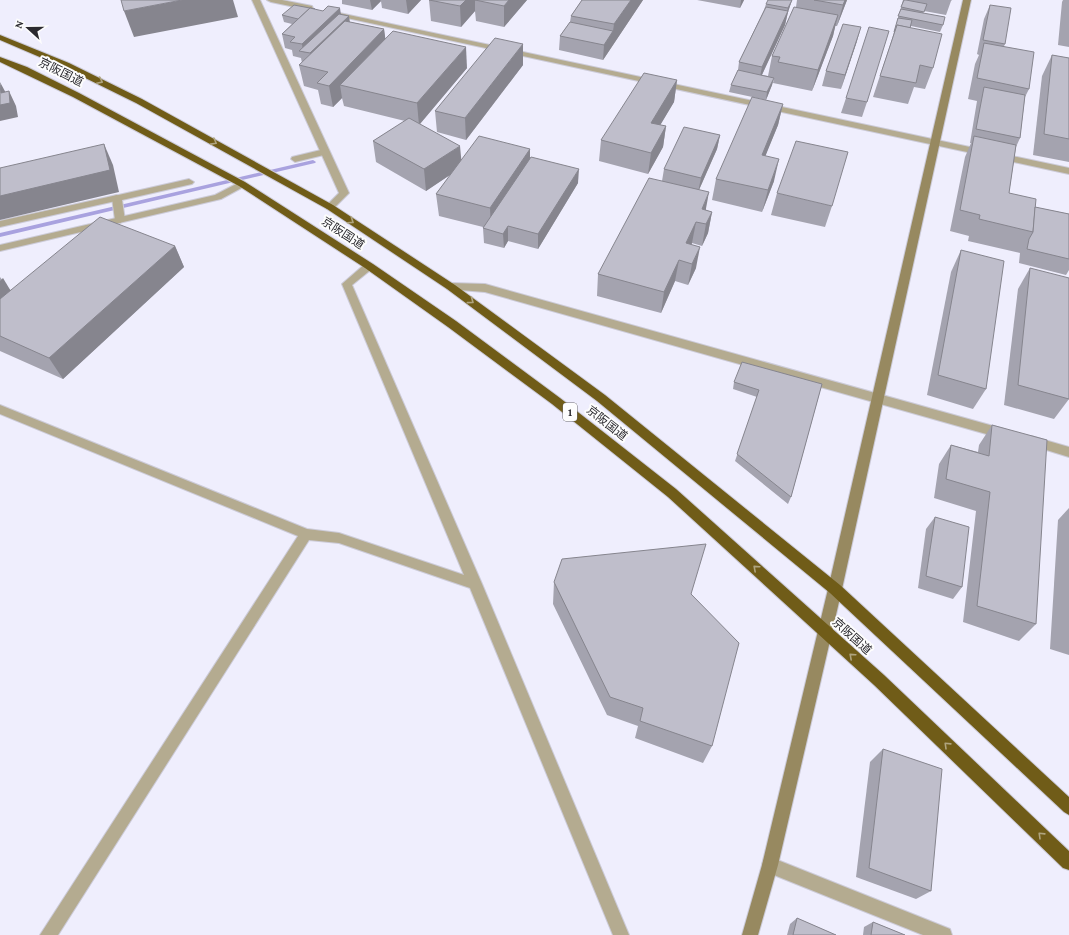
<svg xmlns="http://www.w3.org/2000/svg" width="1069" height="935" viewBox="0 0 1069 935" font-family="'Crimson Pro','Noto Sans JP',serif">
  <rect width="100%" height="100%" fill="#efeefd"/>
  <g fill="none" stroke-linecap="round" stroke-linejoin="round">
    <polygon fill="#a9a2df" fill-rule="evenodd" points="313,160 316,162 315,163 0,237 0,233"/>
    <defs>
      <g id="lane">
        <polygon points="325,149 328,150 329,152 328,154 295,162 291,159 292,157"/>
        <polygon points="189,179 194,182 192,184 122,200 125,220 120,223 115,220 112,198 114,196"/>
      </g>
      <g id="street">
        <polygon points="252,0 260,0 349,193 333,209 327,209 325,207 339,193"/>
        <polygon points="267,0 282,0 312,6 313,8 309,10 271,2"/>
        <polygon points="330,11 1069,168 1069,174 333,15 329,13"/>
        <polygon points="242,181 247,184 245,186 221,199 0,251 0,245 215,195"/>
        <polygon points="117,195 122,198 120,200 0,227 0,221"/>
        <polygon points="369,263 374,266 373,268 352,285 482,584 629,935 613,935 470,588 339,543 309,540 58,935 40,935 298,536 0,414 0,405 307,529 339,533 464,575 342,284 365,264"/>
        <polygon points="451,283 485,284 1004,429 1008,431 1010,434 1008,437 1004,439 485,292 447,289 446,287 447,285"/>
        <polygon points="1031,436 1069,447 1069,457 1027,444 1025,441 1027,438"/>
        <polygon points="770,857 950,929 952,935 923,935 764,871 762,865 764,859"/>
      </g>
      <polygon id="secondary" points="963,0 971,0 842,589 778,865 758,935 742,935 762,865 828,589"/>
      <g id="highway">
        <polygon points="0,35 69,63 142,99 333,205 455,285 605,395 840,585 1069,797 1069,815 1064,812 830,593 597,401 447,289 327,209 136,103 63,67 0,40"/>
        <polygon points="0,57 27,67 79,93 245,182 373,264 456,321 560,398 676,489 884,675 1069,851 1069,870 1063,868 874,685 668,497 552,404 448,327 365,268 239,186 73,97 0,62"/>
      </g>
    </defs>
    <use href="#lane" stroke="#cccbd8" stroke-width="2"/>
    <use href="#street" stroke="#cccbd8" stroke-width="2"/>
    <use href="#secondary" stroke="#cccbd8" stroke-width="2"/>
    <use href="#highway" stroke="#cccbd8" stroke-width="2"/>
    <use href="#lane" fill="#b4ab90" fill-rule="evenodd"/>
    <use href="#street" fill="#b4ab90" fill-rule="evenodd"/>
    <use href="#secondary" fill="#978960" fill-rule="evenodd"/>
    <use href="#highway" fill="#705c18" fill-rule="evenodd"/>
  </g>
  <g fill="#a4a3af">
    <polygon points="342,0 421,0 408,14 382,8 381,1 372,10 342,4"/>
    <polygon points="429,0 527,0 504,27 476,21 475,11 461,27 431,21"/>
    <polygon points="582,0 643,0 603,60 559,50 560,36 570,22 571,16"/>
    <polygon points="697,0 744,0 740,8"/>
    <polygon points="792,0 788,12 785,25 762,75 768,76 772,56 796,7 797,0 847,0 837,26 835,26 833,36 812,91 773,83 774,78 773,78 772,85 766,100 729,92 731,85 738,70 739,62 764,10 766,4"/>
    <polygon points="903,0 952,0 951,1 946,15 924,11 923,13 943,25 940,32 911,26 910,28 933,68 925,89 914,87 908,104 873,97 892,39"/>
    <polygon points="1063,0 1069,0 1069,47 1058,45 1062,2"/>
    <polygon points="990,5 1005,44 1004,46 1029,89 1025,97 1020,138 1016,147 1009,193 1035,207 1069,214 1069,270 1066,275 1019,263 1020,253 968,241 969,236 950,231 965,157 971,143 970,143 977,101 968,99 975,64 979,55 977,54 984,19"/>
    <polygon points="323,11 341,14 350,22 384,29 385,39 467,68 420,124 461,160 530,149 530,158 578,183 538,249 508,241 504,248 484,243 483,228 483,227 439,216 436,194 451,174 426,191 376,162 373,141 405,121 344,106 342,98 333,107 321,104 318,90 304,86 299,65 302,63 301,58 293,56 292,50 285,48 282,34 292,24 284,22 282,15"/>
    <polygon points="857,41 841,89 822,86 826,71"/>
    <polygon points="523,44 523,65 466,140 437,132 435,111"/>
    <polygon points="1052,55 1069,58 1069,162 1033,155 1042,76"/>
    <polygon points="677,80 674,102 660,125 666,126 663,147 648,174 599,161 601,140"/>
    <polygon points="846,98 867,102 862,117 841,113"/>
    <polygon points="783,104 778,125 765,156 774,181 762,212 712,200 716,179"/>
    <polygon points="720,135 717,149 699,190 706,210 712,212 708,233 702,246 692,243 691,245 696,268 688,285 675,281 661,313 597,296 598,274 662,181 664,169"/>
    <polygon points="777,193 832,206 825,227 771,215"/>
    <polygon points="175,246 184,267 63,379 0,351 0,277 10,290"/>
    <polygon points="961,250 986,389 973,409 927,395 951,272"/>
    <polygon points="1030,268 1069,399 1054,419 1004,405 1018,289"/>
    <polygon points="734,382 822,384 791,497 788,504 735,461 757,397 733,389"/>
    <polygon points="992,425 1036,624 1019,641 963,622 976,511 934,498 939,464 951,445 978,452 979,445"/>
    <polygon points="1069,508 1069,655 1050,649 1058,520"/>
    <polygon points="935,517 962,587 953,599 918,588 926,529"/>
    <polygon points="554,582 691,594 712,746 703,763 635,738 638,726 607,715 553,604"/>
    <polygon points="883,749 931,891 916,899 856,877 870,762"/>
    <polygon points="797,918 836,935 787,935 790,924"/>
    <polygon points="873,922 905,935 863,935 864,927"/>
  </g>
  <g fill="#86858e">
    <polygon points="182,0 233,0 238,17 134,37 124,11"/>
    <polygon points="370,0 380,0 381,1 372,10"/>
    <polygon points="406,0 421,0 408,14"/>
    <polygon points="466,0 485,0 475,0 475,11 461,27 460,6"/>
    <polygon points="509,0 527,0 504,27 504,6"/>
    <polygon points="631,0 643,0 603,60 604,45 613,31 614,24"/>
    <polygon points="741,0 744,0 740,8"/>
    <polygon points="792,0 788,12 785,25 759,81 762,67 786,14 788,8"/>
    <polygon points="845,0 847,0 837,26 843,5"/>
    <polygon points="340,8 342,22 349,16 351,30 313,67 310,53 303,52 302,44"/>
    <polygon points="838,15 833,36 812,91 818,70"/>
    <polygon points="861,27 857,41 841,89 845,75"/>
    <polygon points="384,29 387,50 340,85 342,98 333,107 329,86"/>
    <polygon points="523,44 523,65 466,140 465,118"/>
    <polygon points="466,47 467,68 419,125 417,103"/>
    <polygon points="774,78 772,85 766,100 767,92"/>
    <polygon points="677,80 674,102 649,144 651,123"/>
    <polygon points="0,82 7,95 9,91 16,106 18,117 0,121 0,105 1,93"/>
    <polygon points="783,104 778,125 757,177 762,155"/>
    <polygon points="666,126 663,147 648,174 651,153"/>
    <polygon points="720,135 717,149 698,192 701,178"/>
    <polygon points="104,144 113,165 119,192 0,220 0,196"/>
    <polygon points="460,146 462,167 426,191 424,169"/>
    <polygon points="530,149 530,170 491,229 490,208"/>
    <polygon points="779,159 774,181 762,212 768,190"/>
    <polygon points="579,169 578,183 538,249 538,234"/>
    <polygon points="709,192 705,214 702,209"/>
    <polygon points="712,212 708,233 702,246 706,224"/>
    <polygon points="696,222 692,243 684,261 686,243"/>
    <polygon points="508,226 508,241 504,248 503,234"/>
    <polygon points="175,246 184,267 63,379 49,358"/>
    <polygon points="700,247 696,268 688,285 692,264"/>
    <polygon points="679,260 675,281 661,313 664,292"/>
    <polygon points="3,278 12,293 0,303 0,281"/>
  </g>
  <g fill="#bfbecb" stroke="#86858e">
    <polygon points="121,0 182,0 124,11"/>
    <polygon points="429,0 466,0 460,6"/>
    <polygon points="475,0 509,0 504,6"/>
    <polygon points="582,0 631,0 614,24 571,16"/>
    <polygon points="768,0 792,0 788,8 766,4"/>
    <polygon points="814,0 845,0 843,5"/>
    <polygon points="904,0 906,0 927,4 924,12 901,7"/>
    <polygon points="294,5 315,9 310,8 298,19 282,15"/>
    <polygon points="990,5 1011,8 1005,44 983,40"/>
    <polygon points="328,6 340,8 302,44 290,42 295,37 282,34 310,8 323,11"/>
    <polygon points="766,7 788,11 762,67 739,62"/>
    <polygon points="794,7 838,15 818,70 778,62 780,57 772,56"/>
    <polygon points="901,9 945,17 943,25 898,16"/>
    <polygon points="339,14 349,16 310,53 299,51"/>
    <polygon points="898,18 912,20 910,28 897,25 895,32 894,32"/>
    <polygon points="345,21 384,29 329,86 317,83 328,72 299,65"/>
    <polygon points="570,22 613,31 604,45 560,36"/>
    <polygon points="843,24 861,27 845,75 826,71"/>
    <polygon points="897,25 942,34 933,68 920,65 916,83 880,76"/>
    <polygon points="869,27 889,31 867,102 846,98"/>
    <polygon points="393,31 466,47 417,103 340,85"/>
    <polygon points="495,38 523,44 465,118 435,111"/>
    <polygon points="984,43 1034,52 1029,89 977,78"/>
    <polygon points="1052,55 1069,58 1069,139 1044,134"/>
    <polygon points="738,70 774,78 767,92 731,85"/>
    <polygon points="644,73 677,80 651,123 666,126 651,153 601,140"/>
    <polygon points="0,85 1,93 9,91 10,103 0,105"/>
    <polygon points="984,87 1025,95 1020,138 976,129"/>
    <polygon points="752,97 783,104 762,155 779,159 768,190 716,179"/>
    <polygon points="409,118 460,146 424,169 373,141"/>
    <polygon points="684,127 720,135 701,178 664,169"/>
    <polygon points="479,136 530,149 490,208 436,194"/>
    <polygon points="974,136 1016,145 1009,193 1036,199 1033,232 979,219 980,215 960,210"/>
    <polygon points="796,141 848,152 832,206 777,193"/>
    <polygon points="104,144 110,170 0,196 0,168"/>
    <polygon points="531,157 579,169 538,234 508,226 503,234 483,228"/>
    <polygon points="649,178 709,192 702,209 712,212 706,224 696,222 686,243 700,247 692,264 679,260 664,292 598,274"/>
    <polygon points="1035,207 1069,214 1069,259 1027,249 1029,239 1033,232"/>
    <polygon points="100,217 175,246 49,358 0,336 0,299"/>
    <polygon points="961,250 1004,261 986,389 938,375"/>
    <polygon points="1030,268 1069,278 1069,399 1018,385"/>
    <polygon points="742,362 822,384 791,497 737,454 759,390 734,382"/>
    <polygon points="992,425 1047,440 1036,624 977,606 990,492 946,479 951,445 989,456"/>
    <polygon points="935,517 969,527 962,587 926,576"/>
    <polygon points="706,544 691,594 739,643 712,746 640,721 643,708 610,697 554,582 562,559"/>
    <polygon points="883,749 942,769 931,891 869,868"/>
    <polygon points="797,918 836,935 793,935"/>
    <polygon points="873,922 905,935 871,935"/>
  </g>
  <defs><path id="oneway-chevron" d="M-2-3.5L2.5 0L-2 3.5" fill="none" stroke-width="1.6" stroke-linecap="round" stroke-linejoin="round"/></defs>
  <g stroke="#afa47f">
    <use href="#oneway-chevron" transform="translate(100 81) rotate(26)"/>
    <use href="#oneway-chevron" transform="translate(214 142) rotate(29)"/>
    <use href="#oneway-chevron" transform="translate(351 221) rotate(34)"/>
    <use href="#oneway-chevron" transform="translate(471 301) rotate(36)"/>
    <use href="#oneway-chevron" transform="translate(756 568) rotate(-138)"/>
    <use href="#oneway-chevron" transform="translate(852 656) rotate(-138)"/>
    <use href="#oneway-chevron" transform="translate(947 745) rotate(-136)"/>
    <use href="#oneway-chevron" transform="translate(1041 835) rotate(-136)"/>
  </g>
  <g text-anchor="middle" stroke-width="4" stroke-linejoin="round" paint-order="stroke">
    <rect fill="#fdfdfd" stroke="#6a696d" stroke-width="1" x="563" y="403" width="14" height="18" rx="3"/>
    <g font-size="11" font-weight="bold" fill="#2b2a2f">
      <text x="570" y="416">1</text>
    </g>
    <g font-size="12" fill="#2b2a2f" stroke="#fdfdfd">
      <text transform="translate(61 72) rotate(27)" y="4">京阪国道</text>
      <text transform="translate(343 233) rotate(33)" y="4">京阪国道</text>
      <text transform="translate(607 423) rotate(38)" y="4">京阪国道</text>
      <text transform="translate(852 636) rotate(42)" y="4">京阪国道</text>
    </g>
  </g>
  <g transform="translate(28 28) rotate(291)" stroke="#fdfdfd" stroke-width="3" paint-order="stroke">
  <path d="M0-3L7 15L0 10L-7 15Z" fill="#2b2a2f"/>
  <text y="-6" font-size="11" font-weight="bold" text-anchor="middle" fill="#2b2a2f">N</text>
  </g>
</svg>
